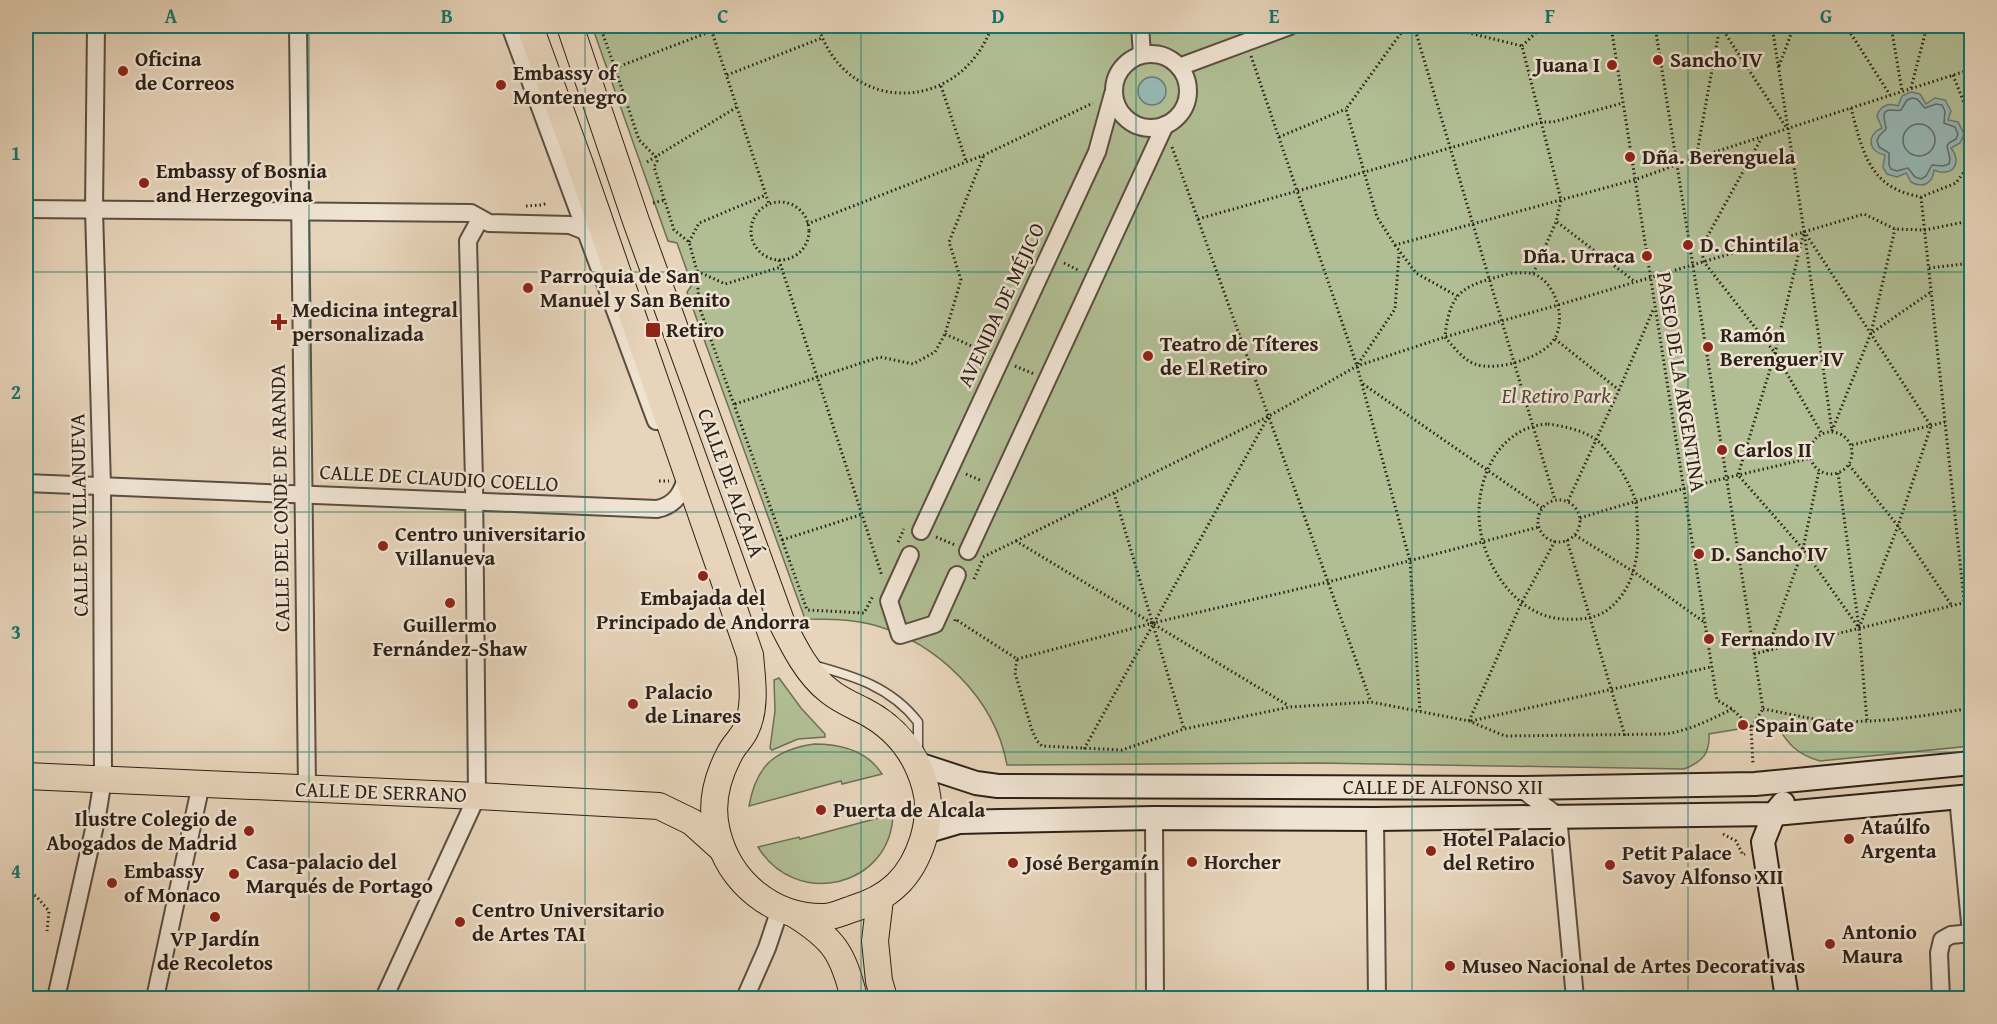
<svg xmlns="http://www.w3.org/2000/svg" width="1997" height="1024" viewBox="0 0 1997 1024" font-family="'Gentium Book Plus',serif">
  <rect width="100%" height="100%" fill="#e7d4ba"/>
  <filter id="stains"><feTurbulence type="fractalNoise" baseFrequency=".00333" numOctaves="4"/><feColorMatrix values="0 0 0 0 .2 0 0 0 0 .09 0 0 0 0 .02 0 0 0 .5 -.17"/></filter>
  <radialGradient id="worn" r=".72"><stop offset=".6" stop-color="#630" stop-opacity="0"/><stop offset="1" stop-color="#630" stop-opacity=".3"/></radialGradient>
  <g fill="#b1be94" stroke="#6e7056" stroke-width="1.5">
    <path d="M592,26H1971V746L1820,761C1796,754 1788,744 1775,723L1709,734C1710,754 1702,762 1684,769L1319,763L1007,765C995,698 937,643 874,625C851,619 828,619 805,619L687,292L692,285L677,243L668,241Z"/>
    <polygon points="779,678 801,708 825,734 825,737 798,739 772,750 770,748 775,711 774,680"/>
    <path d="M814,744C840,744 867,750 882,774L842,784L841,781L749,806C756,766 774,750 814,744Z"/>
    <path d="M893,814C891,888 795,909 758,847L799,837L800,839Z"/>
  </g>
  <g fill="#97b7b4" stroke="#6c7b76" stroke-width="1.5">
    <circle cx="1152" cy="91" r="14"/>
    <path d="M1911,92L1920,94L1926,104L1935,98L1945,100L1951,111L1948,120L1958,122L1964,134L1960,143L1951,148C1963,163 1952,178 1934,170C1933,183 1923,189 1911,182L1906,173L1897,177L1887,174L1883,167L1885,155C1868,152 1866,135 1882,128L1877,116C1880,106 1889,102 1898,106L1902,96Z"/>
  </g>
  <g fill="none" stroke-linecap="round" stroke-linejoin="round">
    <g stroke="#626c66" stroke-width="1.5">
      <path d="M1912,98L1917,99L1925,108L1936,104L1942,105L1945,111L1944,123L1955,127L1958,134L1956,139L1949,143L1947,146L1950,159L1949,164L1943,166L1932,165L1926,176L1921,179L1915,177L1908,168L1897,171L1891,169L1889,165V153L1879,147L1877,141L1879,136L1886,129C1886,123 1879,110 1891,110C1895,110 1898,111 1901,110L1907,100Z"/>
      <circle cx="1919" cy="140" r="16"/>
    </g>
    <defs>
      <path id="lane" d="M813,665C854,676 891,687 918,722V753"/>
      <g id="street">
        <polyline points="298,26 307,789"/>
        <polyline points="510,26 656,421"/>
        <polyline points="1140,26 1142,54"/>
        <circle cx="1151" cy="91" r="37"/>
        <polyline points="1179,67 1290,26"/>
        <polyline points="26,209 471,213 489,223 570,225 585,231"/>
        <path d="M26,483L657,509C676,505 683,492 687,474"/>
        <polyline points="921,531 1097,152 1113,94"/>
        <polyline points="968,551 1165,125"/>
        <polyline points="910,555 889,601 900,635 935,624 957,575"/>
        <polyline points="1520,788 1558,816 1575,998"/>
        <polyline points="1958,797 1971,933"/>
        <polyline points="1154,818 1155,998"/>
        <polyline points="1375,819 1377,998"/>
        <polyline points="56,998 97,816 103,779 102,486 94,210 96,26"/>
        <polyline points="155,998 201,784"/>
        <polyline points="384,998 477,796 474,481 468,241 480,219"/>
        <polyline points="745,998 767,948 780,909"/>
        <polyline points="1941,998 1939,953 1942,940 1951,935 1972,933"/>
      </g>
      <g id="secondary">
        <polyline points="918,764 976,783 998,786 1520,788 1755,784 1972,763"/>
        <polyline points="1783,803 1774,814 1763,842 1787,998"/>
        <polyline points="925,832 959,822 1000,821 1154,818 1375,819 1774,814 1972,796"/>
      </g>
      <g id="primary">
        <path d="M533,35L580,164L750,655C752,679 757,708 745,731C741,739 734,745 730,753C717,777 710,805 717,832C729,882 773,919 826,917C834,916 844,912 852,909C889,898 911,878 923,840C928,823 930,803 925,786C916,753 895,727 864,711C852,705 840,700 829,691C807,674 793,645 781,621L636,221L570,26"/>
        <polyline points="26,776 477,796 659,806 692,822 722,849"/>
        <polyline points="880,899 875,941 879,981 884,998"/>
        <path d="M794,914C834,939 843,953 854,998"/>
      </g>
    </defs>
    <use href="#lane" stroke="#5b4e41" stroke-width="11"/>
    <use href="#street" stroke="#5b4e41" stroke-width="20"/>
    <use href="#secondary" stroke="#2c2119" stroke-width="26"/>
    <use href="#primary" stroke="#2c2119" stroke-width="28"/>
    <g stroke="#2c2119" stroke-width="3" stroke-dasharray="1.5 3" stroke-linecap="butt">
      <polyline points="600,26 615,68 712,31"/>
      <polyline points="710,26 769,204"/>
      <path d="M818,26C846,116 960,115 992,26"/>
      <polyline points="1406,26 1346,109 1377,217 1395,245 1634,180 1696,158 1972,69"/>
      <polyline points="1414,26 1555,500"/>
      <polyline points="1441,26 1522,46 1561,200 1556,222 1533,274"/>
      <polyline points="1611,26 1717,700 1732,709 1751,727"/>
      <polyline points="1655,26 1763,709 1751,727 1753,765"/>
      <polyline points="1772,26 1804,231 1832,431 1871,333 1895,229"/>
      <polyline points="1846,26 1890,95"/>
      <polyline points="1891,26 1902,91"/>
      <polyline points="1721,27 1786,127"/>
      <polyline points="1522,46 1543,26"/>
      <polyline points="1251,56 1357,366 1410,561 1420,711"/>
      <polyline points="1779,66 1794,26"/>
      <polyline points="615,68 639,140 656,157 657,161 654,167 674,230 689,242 697,271 699,306 807,610 864,613 873,596"/>
      <polyline points="727,75 822,38"/>
      <polyline points="1953,75 1972,123"/>
      <polyline points="941,86 966,161"/>
      <polyline points="1911,88 1927,26"/>
      <path d="M1851,108C1859,137 1865,173 1894,188C1902,193 1912,195 1921,197L1956,183L1972,161"/>
      <polyline points="1279,137 1346,109"/>
      <polyline points="1762,137 1701,248 1704,262 1775,353 1822,434"/>
      <polyline points="1172,147 1371,702"/>
      <polyline points="1696,158 1720,26"/>
      <polyline points="647,162 737,107"/>
      <polyline points="1921,197 1972,675"/>
      <circle cx="780" cy="231" r="29"/>
      <polyline points="653,203 665,200"/>
      <polyline points="526,206 542,205 547,203"/>
      <polyline points="1198,219 1542,122 1553,122 1623,103"/>
      <polyline points="1557,222 1634,281"/>
      <polyline points="807,224 984,155 1093,103"/>
      <polygon points="1804,231 1931,426 1898,526 1859,628 1803,549 1738,475 1775,353"/>
      <polyline points="689,242 699,223 766,195"/>
      <polyline points="1395,245 1416,273 1457,296"/>
      <polyline points="779,260 882,576"/>
      <polyline points="1064,263 1080,271"/>
      <polyline points="1929,268 1972,263"/>
      <polyline points="697,271 725,284 781,267"/>
      <path d="M1511,273C1518,273 1528,272 1534,274C1556,283 1566,318 1555,338C1544,358 1496,372 1475,364C1463,360 1453,346 1445,337C1450,286 1467,286 1511,273Z"/>
      <polyline points="680,278 697,271"/>
      <polyline points="1873,332 1931,292"/>
      <polyline points="945,334 987,353"/>
      <polyline points="1555,339 1619,390"/>
      <polyline points="1358,364 1395,309 1399,253"/>
      <polyline points="1015,366 1034,374"/>
      <polyline points="1363,384 1542,508"/>
      <polyline points="735,404 880,357 913,364 935,352 945,334 961,280 949,242 984,155"/>
      <path d="M1548,424C1563,426 1582,430 1595,439C1602,443 1608,453 1613,459C1622,471 1630,485 1635,499C1637,506 1637,514 1637,521C1640,554 1635,590 1606,611C1594,619 1577,620 1562,619C1522,616 1493,578 1483,542C1469,494 1492,427 1548,424Z"/>
      <circle cx="1831" cy="453" r="21"/>
      <polyline points="1852,445 1945,422"/>
      <polyline points="1849,465 1898,526 1952,606"/>
      <polyline points="1838,473 1859,628 1867,721"/>
      <polyline points="966,474 982,481"/>
      <polyline points="659,481 669,481"/>
      <polyline points="1114,493 1184,729"/>
      <circle cx="1559" cy="521" r="21"/>
      <polyline points="1568,501 1619,390 1653,310"/>
      <path d="M1580,518C1656,494 1733,476 1811,458"/>
      <polyline points="1575,535 1634,572 1704,622"/>
      <polyline points="936,537 955,545"/>
      <polyline points="782,540 863,514"/>
      <polyline points="1567,540 1625,736"/>
      <polyline points="1016,541 1269,416 1357,366 1445,337 1558,305 1864,214 1895,229 1925,230 1969,221 1972,219"/>
      <polyline points="898,542 904,529"/>
      <polyline points="983,557 1016,541 1289,706"/>
      <polyline points="974,579 982,561"/>
      <path d="M955,621V619L1017,659L1015,673L1032,730L1037,741L1042,746L1122,750L1184,729L1290,707L1371,702L1469,721L1505,736L1666,734C1690,730 1710,720 1732,709"/>
      <polyline points="1767,651 1803,549 1819,471"/>
      <polyline points="1754,654 1963,603"/>
      <polyline points="1017,659 1153,623 1328,582 1539,527"/>
      <path d="M1763,709C1782,712 1803,718 1823,720C1872,725 1923,716 1972,708"/>
      <polyline points="1469,721 1521,604 1555,541"/>
      <polyline points="1471,721 1711,667"/>
      <polyline points="1084,749 1268,417"/>
      <polyline points="1723,834 1736,841 1743,855 1745,854"/>
      <polyline points="26,892 36,896 49,911 47,931"/>
      <polyline points="1971,951 1972,964"/>
    </g>
    <use href="#lane" stroke="#efe3d2" stroke-width="8"/>
    <use href="#street" stroke="#efe3d2" stroke-width="16"/>
    <use href="#secondary" stroke="#efe3d2" stroke-width="22"/>
    <use href="#primary" stroke="#e7d4ba" stroke-width="26"/>
  </g>
  <path fill="none" stroke="#0f766e" stroke-width="1.5" stroke-opacity="0.55" d="M309,26V998M585,26V998M861,26V998M1136,26V998M1412,26V998M1688,26V998M26,272H1972M26,512H1972M26,752H1972"/>
  <g fill="#8f2418" stroke="#efe3d2" stroke-width="2">
    <circle cx="1658" cy="60" r="6"/>
    <circle cx="1612" cy="65" r="6"/>
    <circle cx="123" cy="71" r="6"/>
    <circle cx="501" cy="85" r="6"/>
    <circle cx="1630" cy="157" r="6"/>
    <circle cx="144" cy="183" r="6"/>
    <circle cx="1688" cy="245" r="6"/>
    <circle cx="1647" cy="256" r="6"/>
    <circle cx="528" cy="288" r="6"/>
    <path d="M276 313h6v6h6v6h-6v6h-6v-6h-6v-6h6z"/>
    <rect x="645" y="322" width="16" height="16" rx="3"/>
    <circle cx="1708" cy="347" r="6"/>
    <circle cx="1148" cy="356" r="6"/>
    <circle cx="1722" cy="450" r="6"/>
    <circle cx="383" cy="546" r="6"/>
    <circle cx="1699" cy="554" r="6"/>
    <circle cx="703" cy="576" r="6"/>
    <circle cx="450" cy="603" r="6"/>
    <circle cx="1709" cy="639" r="6"/>
    <circle cx="633" cy="704" r="6"/>
    <circle cx="1743" cy="725" r="6"/>
    <circle cx="821" cy="810" r="6"/>
    <circle cx="249" cy="831" r="6"/>
    <circle cx="1849" cy="839" r="6"/>
    <circle cx="1431" cy="851" r="6"/>
    <circle cx="1192" cy="862" r="6"/>
    <circle cx="1013" cy="863" r="6"/>
    <circle cx="1610" cy="865" r="6"/>
    <circle cx="234" cy="874" r="6"/>
    <circle cx="112" cy="883" r="6"/>
    <circle cx="215" cy="917" r="6"/>
    <circle cx="460" cy="922" r="6"/>
    <circle cx="1830" cy="944" r="6"/>
    <circle cx="1450" cy="966" r="6"/>
  </g>
  <g text-anchor="middle" stroke-width="5" stroke-linejoin="round" paint-order="stroke">
    <g font-size="21" font-weight="bold" fill="#2c2119" stroke="#efe3d2" text-anchor="start">
      <text x="135" y="66">Oficina<tspan x="135" dy="24">de Correos</tspan></text>
      <text x="1670" y="67">Sancho IV</text>
      <text x="1600" y="72" text-anchor="end">Juana I</text>
      <text x="513" y="80">Embassy of<tspan x="513" dy="24">Montenegro</tspan></text>
      <text x="1642" y="164">Dña. Berenguela</text>
      <text x="156" y="178">Embassy of Bosnia<tspan x="156" dy="24">and Herzegovina</tspan></text>
      <text x="1700" y="252">D. Chintila</text>
      <text x="1635" y="263" text-anchor="end">Dña. Urraca</text>
      <text x="540" y="283">Parroquia de San<tspan x="540" dy="24">Manuel y San Benito</tspan></text>
      <text x="292" y="317">Medicina integral<tspan x="292" dy="24">personalizada</tspan></text>
      <text x="666" y="337">Retiro</text>
      <text x="1720" y="342">Ramón<tspan x="1720" dy="24">Berenguer IV</tspan></text>
      <text x="1160" y="351">Teatro de Títeres<tspan x="1160" dy="24">de El Retiro</tspan></text>
      <text x="1734" y="457">Carlos II</text>
      <text x="395" y="541">Centro universitario<tspan x="395" dy="24">Villanueva</tspan></text>
      <text x="1711" y="561">D. Sancho IV</text>
      <text x="703" y="605" text-anchor="middle">Embajada del<tspan x="703" dy="24">Principado de Andorra</tspan></text>
      <text x="450" y="632" text-anchor="middle">Guillermo<tspan x="450" dy="24">Fernández-Shaw</tspan></text>
      <text x="1721" y="646">Fernando IV</text>
      <text x="645" y="699">Palacio<tspan x="645" dy="24">de Linares</tspan></text>
      <text x="1755" y="732">Spain Gate</text>
      <text x="833" y="817">Puerta de Alcala</text>
      <text x="237" y="826" text-anchor="end">Ilustre Colegio de<tspan x="237" dy="24">Abogados de Madrid</tspan></text>
      <text x="1861" y="834">Ataúlfo<tspan x="1861" dy="24">Argenta</tspan></text>
      <text x="1443" y="846">Hotel Palacio<tspan x="1443" dy="24">del Retiro</tspan></text>
      <text x="1622" y="860">Petit Palace<tspan x="1622" dy="24">Savoy Alfonso XII</tspan></text>
      <text x="246" y="869">Casa-palacio del<tspan x="246" dy="24">Marqués de Portago</tspan></text>
      <text x="1204" y="869">Horcher</text>
      <text x="1025" y="870">José Bergamín</text>
      <text x="124" y="878">Embassy<tspan x="124" dy="24">of Monaco</tspan></text>
      <text x="472" y="917">Centro Universitario<tspan x="472" dy="24">de Artes TAI</tspan></text>
      <text x="1842" y="939">Antonio<tspan x="1842" dy="24">Maura</tspan></text>
      <text x="215" y="946" text-anchor="middle">VP Jardín<tspan x="215" dy="24">de Recoletos</tspan></text>
      <text x="1462" y="973">Museo Nacional de Artes Decorativas</text>
    </g>
    <g font-size="21" fill="#2c2119" stroke="#efe3d2">
      <text transform="translate(1001 305) rotate(-65)" y="7">AVENIDA DE MÉJICO</text>
      <text transform="translate(1681 382) rotate(81)" y="7">PASEO DE LA ARGENTINA</text>
      <text transform="translate(439 478) rotate(3)" y="7">CALLE DE CLAUDIO COELLO</text>
      <text transform="translate(731 483) rotate(70)" y="7">CALLE DE ALCALÁ</text>
      <text transform="translate(280 498) rotate(-91)" y="7">CALLE DEL CONDE DE ARANDA</text>
      <text transform="translate(79 515) rotate(-91)" y="7">CALLE DE VILLANUEVA</text>
      <text x="1443" y="794">CALLE DE ALFONSO XII</text>
      <text transform="translate(381 792) rotate(2)" y="7">CALLE DE SERRANO</text>
    </g>
    <g font-size="21" font-style="italic" fill="#4d4838" stroke="#efe3d2">
      <text x="1556" y="403">El Retiro Park</text>
    </g>
  </g>
  <rect width="1997" height="1024" fill="none" stroke="#e7d4ba" stroke-width="66"/>
  <rect x="33" y="33" width="1931" height="958" fill="none" stroke="#0f766e" stroke-width="2"/>
  <g font-size="20" text-anchor="middle" font-weight="bold" fill="#0f766e">
    <text x="171" y="23">A</text>
    <text x="447" y="23">B</text>
    <text x="723" y="23">C</text>
    <text x="998" y="23">D</text>
    <text x="1274" y="23">E</text>
    <text x="1550" y="23">F</text>
    <text x="1826" y="23">G</text>
    <text x="16" y="160">1</text>
    <text x="16" y="399">2</text>
    <text x="16" y="639">3</text>
    <text x="16" y="878">4</text>
  </g>
  <rect width="100%" height="100%" filter="url(#stains)"/>
  <rect width="100%" height="100%" fill="url(#worn)"/>
</svg>
